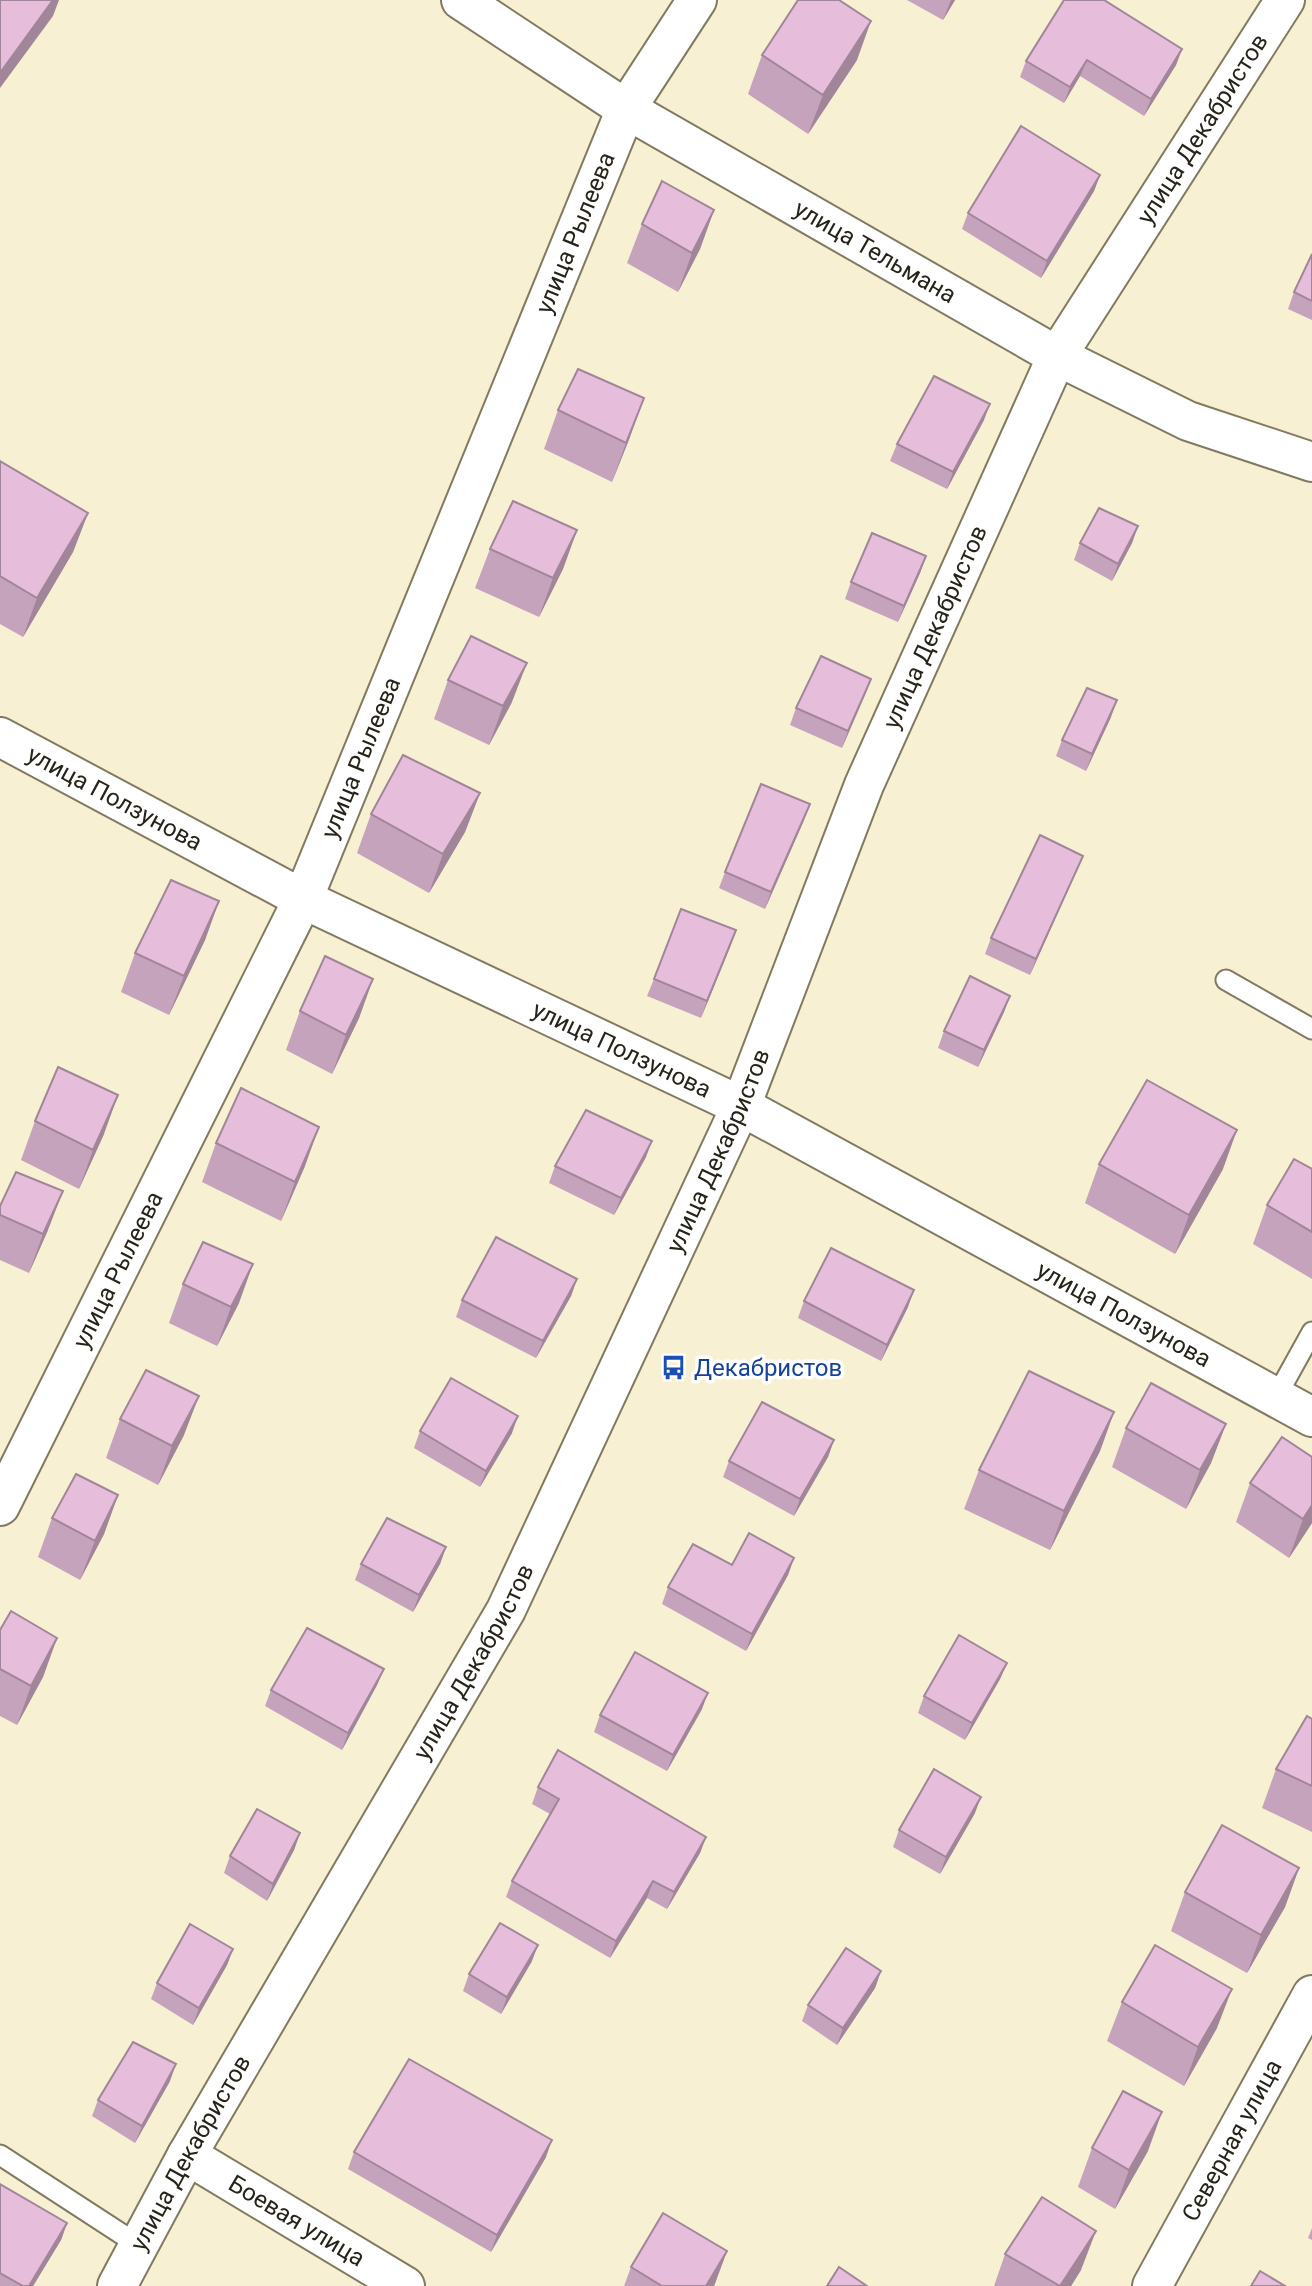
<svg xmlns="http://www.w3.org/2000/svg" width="1312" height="2286" viewBox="0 0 1312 2286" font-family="Roboto,sans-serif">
  <rect width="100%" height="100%" fill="#f7f0d3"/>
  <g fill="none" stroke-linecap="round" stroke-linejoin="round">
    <defs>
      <g id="service">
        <polyline points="1226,980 1312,1029"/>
        <polyline points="1276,1397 1312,1332"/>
        <polyline points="0,2155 140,2246"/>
      </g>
      <g id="minor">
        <path id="s1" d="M461,0L626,109L1057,356L1188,421L1312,462"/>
        <path id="s2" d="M0,737L303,899L741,1106L1312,1417"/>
        <path id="s3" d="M0,1506L303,899L626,109L697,0"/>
        <path id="s4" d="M187,2155L405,2286"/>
        <path id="s5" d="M1152,2286L1312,1995"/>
      </g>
      <g id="tertiary">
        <path id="s6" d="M117,2286L187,2155L506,1610L741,1106L864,785L1057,356L1285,0"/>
      </g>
    </defs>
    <use href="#service" stroke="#817a60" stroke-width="23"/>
    <use href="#minor" stroke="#817a60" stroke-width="42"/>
    <use href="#tertiary" stroke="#817a60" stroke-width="42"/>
    <use href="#service" stroke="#fff" stroke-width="19"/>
    <use href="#minor" stroke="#fff" stroke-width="38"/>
    <use href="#tertiary" stroke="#fff" stroke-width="38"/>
  </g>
  <g fill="#c6a3bc">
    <polygon points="907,0 955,0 943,20"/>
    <polygon points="1182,49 1176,65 1144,116 1080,76 1064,103 1020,77 1026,61"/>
    <polygon points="762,55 857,60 808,134 748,94"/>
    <polygon points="1100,175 1094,191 1041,278 962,229 968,213"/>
    <polygon points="714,210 700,249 678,292 627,263 642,224"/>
    <polygon points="1312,254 1312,320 1288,309 1294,292"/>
    <polygon points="558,410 630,437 612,482 544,449"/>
    <polygon points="984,420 947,489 890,461 897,444"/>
    <polygon points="0,461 88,513 73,552 23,637 0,624"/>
    <polygon points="1138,526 1132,543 1112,581 1074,560 1080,543"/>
    <polygon points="577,530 563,569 539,617 475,588 490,549"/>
    <polygon points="926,556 920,573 898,622 845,599 851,582"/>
    <polygon points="871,679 842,748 790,725 796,708"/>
    <polygon points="448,680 512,702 489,745 434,719"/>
    <polygon points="1111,717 1086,771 1056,756 1062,740"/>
    <polygon points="480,793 465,832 429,893 357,853 371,814"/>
    <polygon points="804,820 765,909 719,888 725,872"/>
    <polygon points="1083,856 1076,872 1030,975 985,954 991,938"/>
    <polygon points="219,901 205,940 169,1015 121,992 135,953"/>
    <polygon points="730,947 701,1018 647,996 654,979"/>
    <polygon points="373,979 359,1018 332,1074 286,1050 300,1011"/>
    <polygon points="1010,996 1004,1012 978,1067 938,1048 944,1031"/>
    <polygon points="35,1121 104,1134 79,1189 21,1160"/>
    <polygon points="216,1143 305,1166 281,1221 202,1182"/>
    <polygon points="646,1157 614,1215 549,1183 555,1166"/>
    <polygon points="1099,1164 1223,1169 1175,1254 1085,1203"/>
    <polygon points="1312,1169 1312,1279 1253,1244 1267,1205"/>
    <polygon points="0,1206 48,1230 29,1273 0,1260"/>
    <polygon points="577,1279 571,1296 536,1358 456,1317 462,1300"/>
    <polygon points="183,1284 239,1303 217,1346 169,1323"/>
    <polygon points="804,1301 908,1307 881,1361 798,1318"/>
    <polygon points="1114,1412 1100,1451 1050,1550 964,1509 979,1470"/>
    <polygon points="120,1419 184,1435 158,1485 106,1458"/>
    <polygon points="1226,1424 1211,1463 1186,1509 1112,1467 1126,1428"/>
    <polygon points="420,1431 512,1433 480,1487 414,1448"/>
    <polygon points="834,1440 828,1457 794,1516 723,1477 729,1461"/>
    <polygon points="1250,1483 1312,1523 1289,1558 1236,1522"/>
    <polygon points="118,1495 104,1534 80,1580 38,1557 52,1518"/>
    <polygon points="446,1547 440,1564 413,1612 355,1580 361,1564"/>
    <polygon points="794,1558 788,1575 746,1651 662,1604 668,1587 732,1565"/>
    <polygon points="0,1630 57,1638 43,1677 17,1725 0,1716"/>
    <polygon points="1007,1663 1000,1679 965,1740 918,1713 924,1696"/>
    <polygon points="384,1669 377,1685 342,1750 265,1706 271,1690"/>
    <polygon points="702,1709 667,1771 594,1732 600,1715"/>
    <polygon points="1312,1719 1312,1832 1262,1808 1276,1769"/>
    <polygon points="538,1787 706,1837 700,1853 667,1909 647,1898 610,1958 506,1897 512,1881 550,1814 532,1804"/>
    <polygon points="975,1813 940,1874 893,1847 899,1830"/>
    <polygon points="300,1833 294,1850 267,1901 224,1873 230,1856"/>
    <polygon points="1299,1868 1285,1907 1247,1973 1171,1931 1185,1892"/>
    <polygon points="233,1949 227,1965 193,2025 151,1999 157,1983"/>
    <polygon points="532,1961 501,2014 463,1991 469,1974"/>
    <polygon points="881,1971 875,1988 837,2045 802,2021 808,2005"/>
    <polygon points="1122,2002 1217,2028 1184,2086 1107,2041"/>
    <polygon points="170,2081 135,2143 92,2116 98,2100"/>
    <polygon points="1092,2148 1148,2151 1115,2209 1078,2187"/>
    <polygon points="354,2152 546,2157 491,2252 348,2169"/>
    <polygon points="0,2184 67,2223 61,2240 33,2286 0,2286"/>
    <polygon points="1312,2228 1312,2240 1308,2238"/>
    <polygon points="727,2251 714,2286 624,2286 631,2267"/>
    <polygon points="1005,2254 1081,2270 1071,2286 994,2286"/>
  </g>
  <g fill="#a18599">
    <polygon points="53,0 59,0 53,16 0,88 0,73"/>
    <polygon points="951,0 955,0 943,20"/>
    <polygon points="871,21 857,60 808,134 823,95"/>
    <polygon points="1182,49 1176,65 1144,116 1151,99"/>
    <polygon points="1087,60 1080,76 1064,103 1070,87"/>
    <polygon points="1100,175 1094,191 1041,278 1047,261"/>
    <polygon points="714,210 700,249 678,292 692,253"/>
    <polygon points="644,398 630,437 612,482 626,443"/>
    <polygon points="990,404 984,420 947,489 953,472"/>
    <polygon points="88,513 73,552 23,637 37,598"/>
    <polygon points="1138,526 1132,543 1112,581 1118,564"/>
    <polygon points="577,530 563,569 539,617 553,578"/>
    <polygon points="926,556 920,573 898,622 904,606"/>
    <polygon points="527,663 512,702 489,745 503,706"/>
    <polygon points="871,679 865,695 842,748 848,731"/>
    <polygon points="1117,700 1111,717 1086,771 1092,754"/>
    <polygon points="480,793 465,832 429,893 443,854"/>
    <polygon points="810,804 804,820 765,909 771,892"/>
    <polygon points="1083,856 1076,872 1030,975 1036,959"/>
    <polygon points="219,901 205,940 169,1015 184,976"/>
    <polygon points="736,930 730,947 701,1018 707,1001"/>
    <polygon points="373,979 359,1018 332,1074 346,1035"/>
    <polygon points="1010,996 1004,1012 978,1067 984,1050"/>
    <polygon points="118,1095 104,1134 79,1189 93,1150"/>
    <polygon points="319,1127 305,1166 281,1221 295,1182"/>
    <polygon points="1237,1130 1223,1169 1175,1254 1189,1215"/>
    <polygon points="652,1141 646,1157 614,1215 621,1198"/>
    <polygon points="63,1191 48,1230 29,1273 43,1234"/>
    <polygon points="253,1264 239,1303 217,1346 231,1307"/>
    <polygon points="577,1279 571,1296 536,1358 543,1341"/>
    <polygon points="914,1290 908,1307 881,1361 887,1345"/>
    <polygon points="199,1396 184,1435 158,1485 172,1446"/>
    <polygon points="1114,1412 1100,1451 1050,1550 1064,1511"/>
    <polygon points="518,1416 512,1433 480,1487 486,1471"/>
    <polygon points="1226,1424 1211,1463 1186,1509 1200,1470"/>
    <polygon points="834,1440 828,1457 794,1516 800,1499"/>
    <polygon points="118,1495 104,1534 80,1580 95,1541"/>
    <polygon points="1312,1505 1312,1523 1289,1558 1303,1519"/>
    <polygon points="446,1547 440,1564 413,1612 419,1595"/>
    <polygon points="794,1558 788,1575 746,1651 752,1634"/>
    <polygon points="57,1638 43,1677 17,1725 31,1686"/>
    <polygon points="1007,1663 1000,1679 965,1740 972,1723"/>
    <polygon points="384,1669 377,1685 342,1750 348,1733"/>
    <polygon points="708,1693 702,1709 667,1771 673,1755"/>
    <polygon points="981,1797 975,1813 940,1874 946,1857"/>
    <polygon points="300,1833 294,1850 267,1901 273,1884"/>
    <polygon points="706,1837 700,1853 667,1909 674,1892"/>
    <polygon points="1299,1868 1285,1907 1247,1973 1261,1935"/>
    <polygon points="653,1881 647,1898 610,1958 616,1941"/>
    <polygon points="538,1945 532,1961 501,2014 507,1997"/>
    <polygon points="233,1949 227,1965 193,2025 199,2008"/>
    <polygon points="881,1971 875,1988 837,2045 843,2028"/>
    <polygon points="1232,1989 1217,2028 1184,2086 1198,2047"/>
    <polygon points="176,2064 170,2081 135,2143 142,2126"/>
    <polygon points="1162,2112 1148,2151 1115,2209 1129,2170"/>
    <polygon points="552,2140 546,2157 491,2252 497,2235"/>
    <polygon points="67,2223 61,2240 33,2286 29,2286"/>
    <polygon points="1096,2231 1081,2270 1071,2286 1060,2286"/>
    <polygon points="727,2251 714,2286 706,2286"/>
  </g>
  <g fill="#e6bedb" stroke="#a18599" stroke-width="2">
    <polygon points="0,0 53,0 0,73"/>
    <polygon points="798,0 839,0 871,21 823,95 762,55"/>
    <polygon points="1064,0 1104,0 1182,49 1151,99 1087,60 1070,87 1026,61"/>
    <polygon points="1021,126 1100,175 1047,261 968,213"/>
    <polygon points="662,181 714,210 692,253 642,224"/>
    <polygon points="1312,254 1312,301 1294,292"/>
    <polygon points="578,369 644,398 626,443 558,410"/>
    <polygon points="934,376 990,404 953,472 897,444"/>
    <polygon points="0,461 88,513 37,598 0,576"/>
    <polygon points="513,501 577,530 553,578 490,549"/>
    <polygon points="1099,508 1138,526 1118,564 1080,543"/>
    <polygon points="872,533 926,556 904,606 851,582"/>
    <polygon points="471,636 527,663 503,706 448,680"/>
    <polygon points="821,656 871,679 848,731 796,708"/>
    <polygon points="1087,688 1117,700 1092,754 1062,740"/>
    <polygon points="403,755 480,793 443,854 371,814"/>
    <polygon points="761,784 810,804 771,892 725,872"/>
    <polygon points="1040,835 1083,856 1036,959 991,938"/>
    <polygon points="171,880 219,901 184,976 135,953"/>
    <polygon points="681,909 736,930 707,1001 654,979"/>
    <polygon points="325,956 373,979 346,1035 300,1011"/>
    <polygon points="970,976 1010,996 984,1050 944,1031"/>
    <polygon points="58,1067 118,1095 93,1150 35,1121"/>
    <polygon points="1147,1080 1237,1130 1189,1215 1099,1164"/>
    <polygon points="241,1088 319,1127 295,1182 216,1143"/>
    <polygon points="586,1110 652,1141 621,1198 555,1166"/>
    <polygon points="1294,1159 1312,1169 1312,1232 1267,1205"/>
    <polygon points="16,1172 63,1191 43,1234 0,1215 0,1206"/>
    <polygon points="496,1237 577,1279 543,1341 462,1300"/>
    <polygon points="203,1242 253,1264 231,1307 183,1284"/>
    <polygon points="831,1248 914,1290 887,1345 804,1301"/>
    <polygon points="146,1370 199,1396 172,1446 120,1419"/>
    <polygon points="1029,1371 1114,1412 1064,1511 979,1470"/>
    <polygon points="451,1378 518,1416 486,1471 420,1431"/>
    <polygon points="1151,1383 1226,1424 1200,1470 1126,1428"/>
    <polygon points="762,1402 834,1440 800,1499 729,1461"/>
    <polygon points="1282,1437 1312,1457 1312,1505 1303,1519 1250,1483"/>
    <polygon points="76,1474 118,1495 95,1541 52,1518"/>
    <polygon points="387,1518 446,1547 419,1595 361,1564"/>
    <polygon points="749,1533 794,1558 752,1634 668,1587 693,1544 732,1565"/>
    <polygon points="11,1611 57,1638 31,1686 0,1669 0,1630"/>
    <polygon points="307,1628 384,1669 348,1733 271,1690"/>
    <polygon points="959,1635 1007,1663 972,1723 924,1696"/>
    <polygon points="635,1652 708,1693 673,1755 600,1715"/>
    <polygon points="1307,1716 1312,1719 1312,1786 1276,1769"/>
    <polygon points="558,1750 706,1837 674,1892 653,1881 616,1941 512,1881 559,1799 538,1787"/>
    <polygon points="934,1769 981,1797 946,1857 899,1830"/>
    <polygon points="257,1809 300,1833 273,1884 230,1856"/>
    <polygon points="1222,1825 1299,1868 1261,1935 1185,1892"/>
    <polygon points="500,1923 538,1945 507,1997 469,1974"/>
    <polygon points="190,1924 233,1949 199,2008 157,1983"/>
    <polygon points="1155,1945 1232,1989 1198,2047 1122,2002"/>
    <polygon points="846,1948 881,1971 843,2028 808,2005"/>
    <polygon points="133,2042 176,2064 142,2126 98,2100"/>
    <polygon points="409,2059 552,2140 497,2235 354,2152"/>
    <polygon points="1123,2091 1162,2112 1129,2170 1092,2148"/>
    <polygon points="0,2184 67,2223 29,2286 23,2286 0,2273"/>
    <polygon points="1042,2197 1096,2231 1060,2286 1005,2254"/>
    <polygon points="663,2213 727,2251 706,2286 662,2286 631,2267"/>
    <polygon points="839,2267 867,2286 827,2286"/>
    <polygon points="1260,2271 1285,2286 1251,2286"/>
  </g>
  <defs>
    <symbol id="bus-bare" viewBox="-9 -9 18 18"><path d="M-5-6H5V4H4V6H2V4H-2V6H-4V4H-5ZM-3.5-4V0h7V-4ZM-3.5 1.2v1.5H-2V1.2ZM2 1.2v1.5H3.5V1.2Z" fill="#1a4fb4" stroke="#fff" stroke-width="2.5" paint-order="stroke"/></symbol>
  </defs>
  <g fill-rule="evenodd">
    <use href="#bus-bare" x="656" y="1350" width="35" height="35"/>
  </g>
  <g text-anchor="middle" stroke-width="7" stroke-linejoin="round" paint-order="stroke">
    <g font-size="24" fill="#262319" stroke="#fff">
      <text dy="8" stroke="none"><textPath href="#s6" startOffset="2420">улица Декабристов</textPath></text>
      <text dy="8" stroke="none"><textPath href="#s3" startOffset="1398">улица Рылеева</textPath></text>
      <text dy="8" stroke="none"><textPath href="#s1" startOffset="485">улица Тельмана</textPath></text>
      <text dy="8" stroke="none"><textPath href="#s6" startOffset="1853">улица Декабристов</textPath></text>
      <text dy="8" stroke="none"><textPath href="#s3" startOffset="831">улица Рылеева</textPath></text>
      <text dy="8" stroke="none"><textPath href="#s2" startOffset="130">улица Ползунова</textPath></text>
      <text dy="8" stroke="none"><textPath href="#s2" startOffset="696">улица Ползунова</textPath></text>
      <text dy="8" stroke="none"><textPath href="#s6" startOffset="1286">улица Декабристов</textPath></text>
      <text dy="8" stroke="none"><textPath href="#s3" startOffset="264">улица Рылеева</textPath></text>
      <text dy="8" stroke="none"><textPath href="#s2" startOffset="1264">улица Ползунова</textPath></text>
      <text dy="8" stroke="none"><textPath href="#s6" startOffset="719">улица Декабристов</textPath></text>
      <text dy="8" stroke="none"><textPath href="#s5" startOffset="166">Северная улица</textPath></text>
      <text dy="8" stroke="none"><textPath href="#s6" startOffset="152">улица Декабристов</textPath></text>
      <text dy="8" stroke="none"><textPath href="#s4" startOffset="128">Боевая улица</textPath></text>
    </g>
    <g font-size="24" fill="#164399" stroke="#fff" text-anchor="start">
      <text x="694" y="1376">Декабристов</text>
    </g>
  </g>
</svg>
